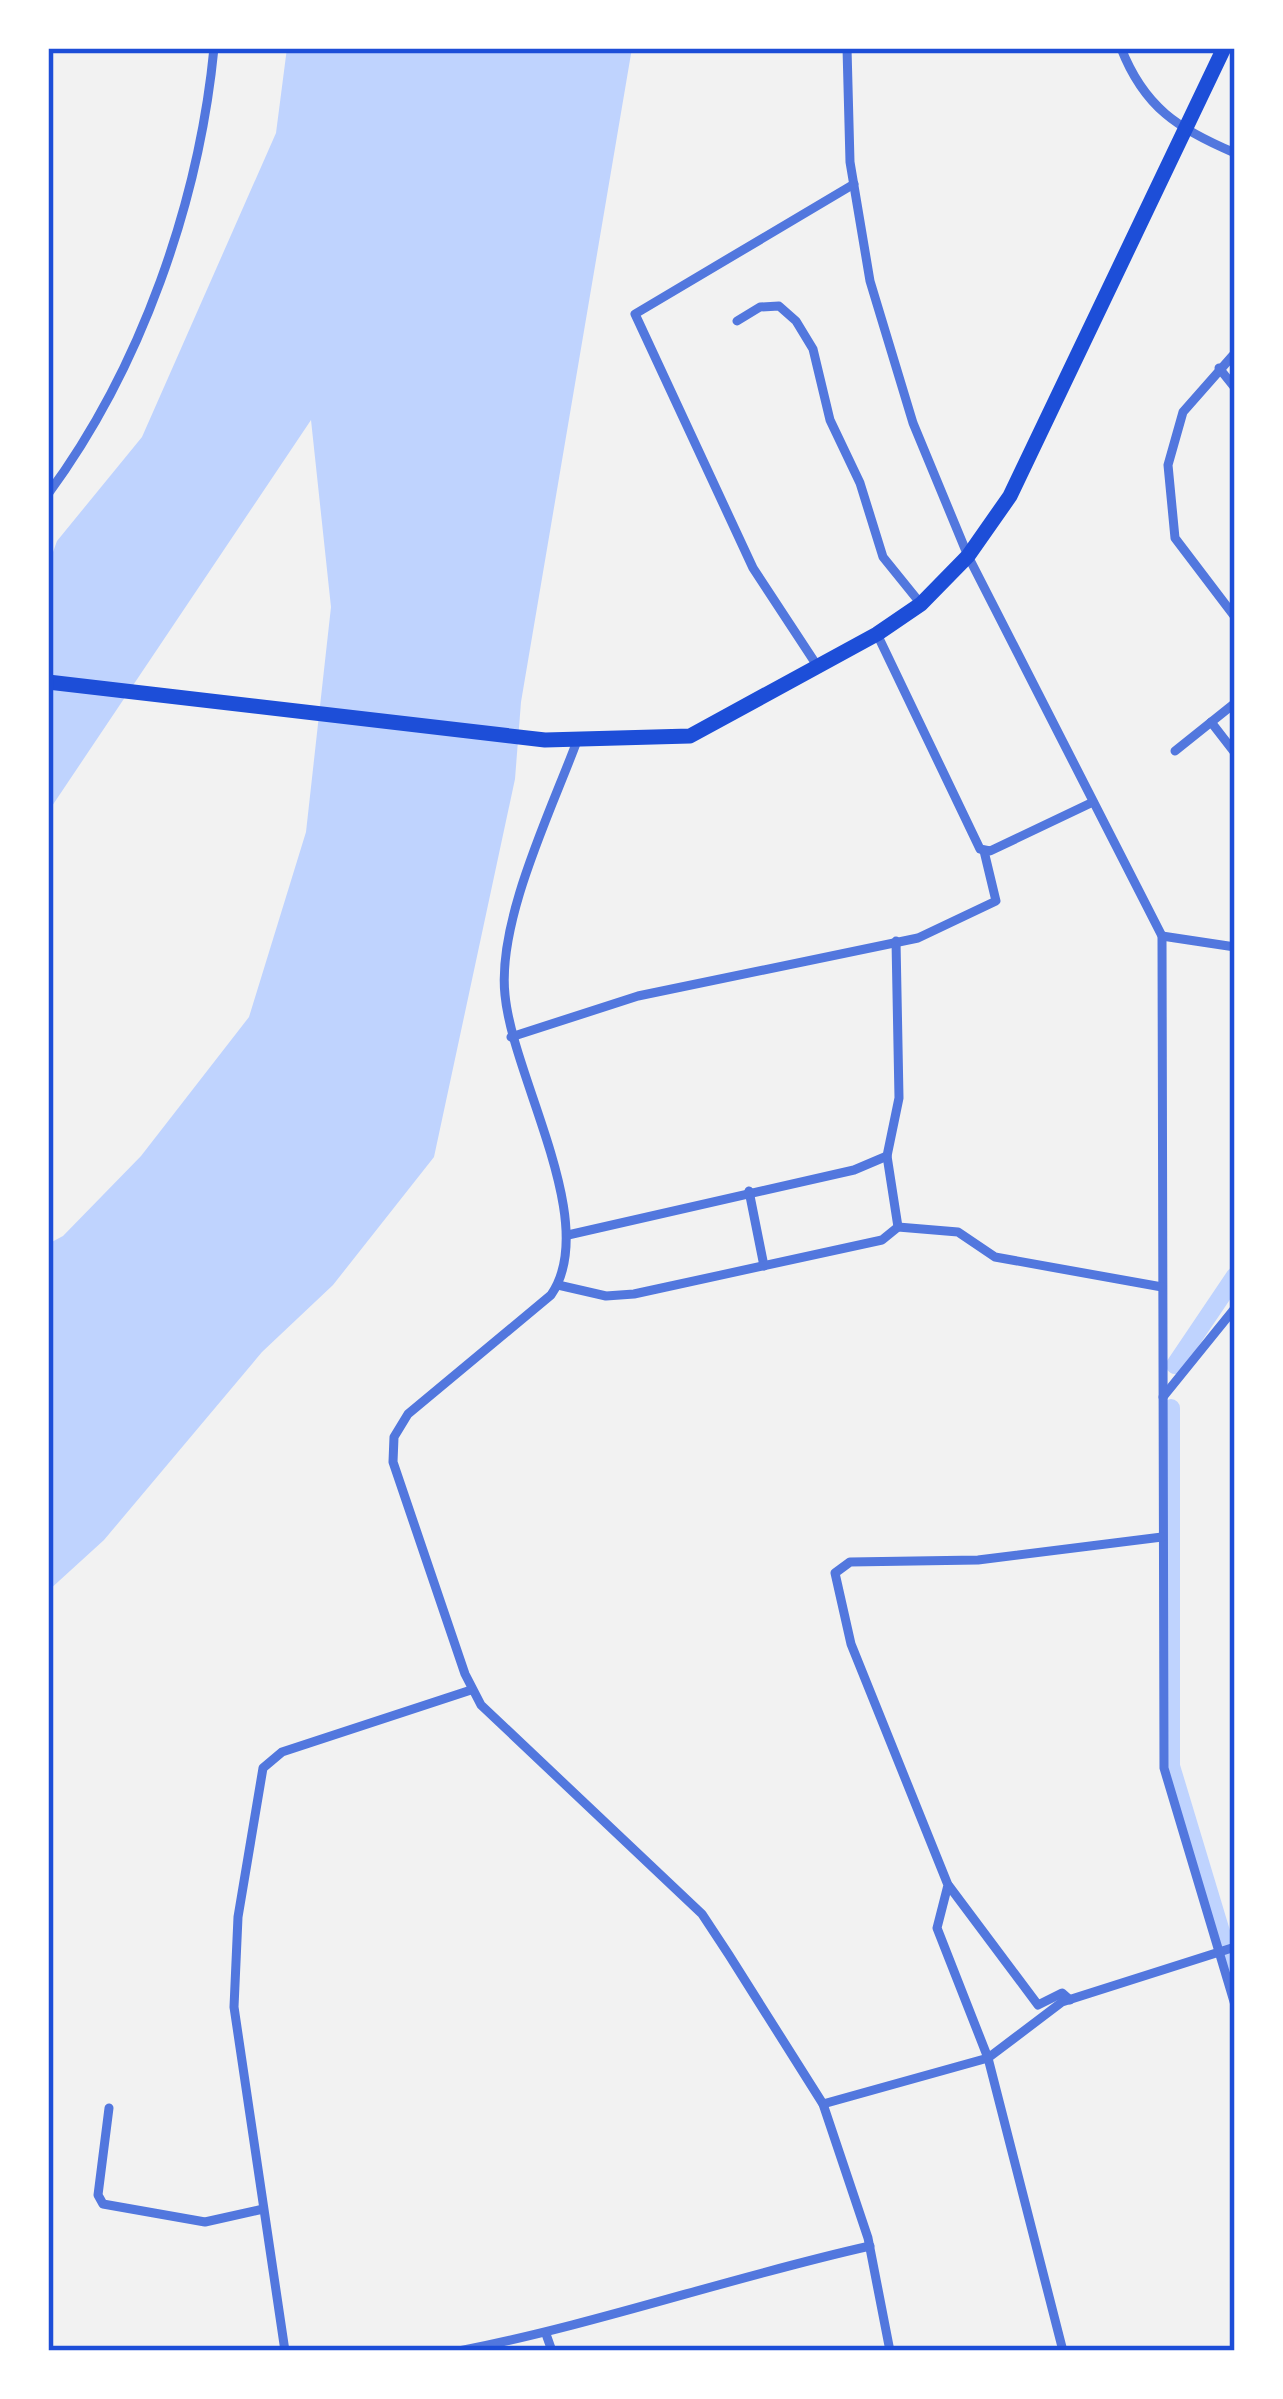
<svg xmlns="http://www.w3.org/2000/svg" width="1283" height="2399" viewBox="0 0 1283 2399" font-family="'Work Sans',sans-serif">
  <rect width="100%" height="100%" fill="#f2f2f2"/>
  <polygon fill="#bfd3fe" points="287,48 632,48 521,702 515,779 434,1157 333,1285 262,1352 104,1540 48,1591 48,1244 63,1236 141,1156 249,1017 306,832 331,607 311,420 48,812 48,566 57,541 142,437 276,133"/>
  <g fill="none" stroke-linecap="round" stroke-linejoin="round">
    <g stroke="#bfd3fe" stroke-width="18">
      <polyline points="1175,1365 1235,1276"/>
      <polyline points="1171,1408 1171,1766 1235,1978"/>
    </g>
    <g stroke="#5277de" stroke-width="9">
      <polyline points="847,48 850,162 870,281 913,423 968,556 1162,936 1164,1768 1235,2005"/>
      <path d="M1121,48C1144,107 1178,129 1235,153"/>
      <polyline points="737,321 760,307 779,306 796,321 813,349 830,420 860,483 883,557 921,604"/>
      <polyline points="1235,353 1183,412 1168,465 1175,538 1235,617"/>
      <polyline points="1219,368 1235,388"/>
      <path d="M48,494C141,368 199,202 214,48"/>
      <polyline points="877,634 980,849 990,851 1093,802"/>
      <polyline points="818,667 753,568 635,314 854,184"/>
      <polyline points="1211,722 1235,753"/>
      <path d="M577,741C551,811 497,921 505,995C513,1079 601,1223 551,1295L408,1414L394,1437L393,1462L465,1674L481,1705L702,1914L729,1955L823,2104L868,2238L890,2351"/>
      <polyline points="1175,751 1235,703"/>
      <polyline points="1162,936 1235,947"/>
      <polyline points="511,1037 638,996 918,938 996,901 984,851"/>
      <polyline points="749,1191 764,1266"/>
      <polyline points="898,1227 958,1232 995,1257 1162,1287"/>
      <polyline points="568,1235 854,1170 887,1156 899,1098 896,941"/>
      <polyline points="558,1285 606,1296 634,1294 882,1240 898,1227 887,1156"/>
      <polyline points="1163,1397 1235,1308"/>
      <polyline points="949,1886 1038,2005 1062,1993 1070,2000"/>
      <polyline points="823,2104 988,2058 1062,2002 1235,1947"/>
      <polyline points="109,2108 98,2195 103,2204 205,2222 263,2209"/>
      <polyline points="546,2334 552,2351"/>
      <polyline points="285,2351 234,2007 238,1917 263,1768 282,1752 471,1690"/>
      <path d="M459,2351C598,2324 731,2277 870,2246"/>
      <polyline points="1063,2351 988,2058 937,1928 948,1885 851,1644 835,1573 850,1562 978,1560 1162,1537"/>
    </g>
    <polyline stroke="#1d4ed8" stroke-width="15" points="48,682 545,740 690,736 877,634 921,604 968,556 1010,496 1224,48"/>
  </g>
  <rect width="1283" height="2399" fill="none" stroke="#ffffff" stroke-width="102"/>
  <rect x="51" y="51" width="1181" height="2297" fill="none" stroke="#1d4ed8" stroke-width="4.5"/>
</svg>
